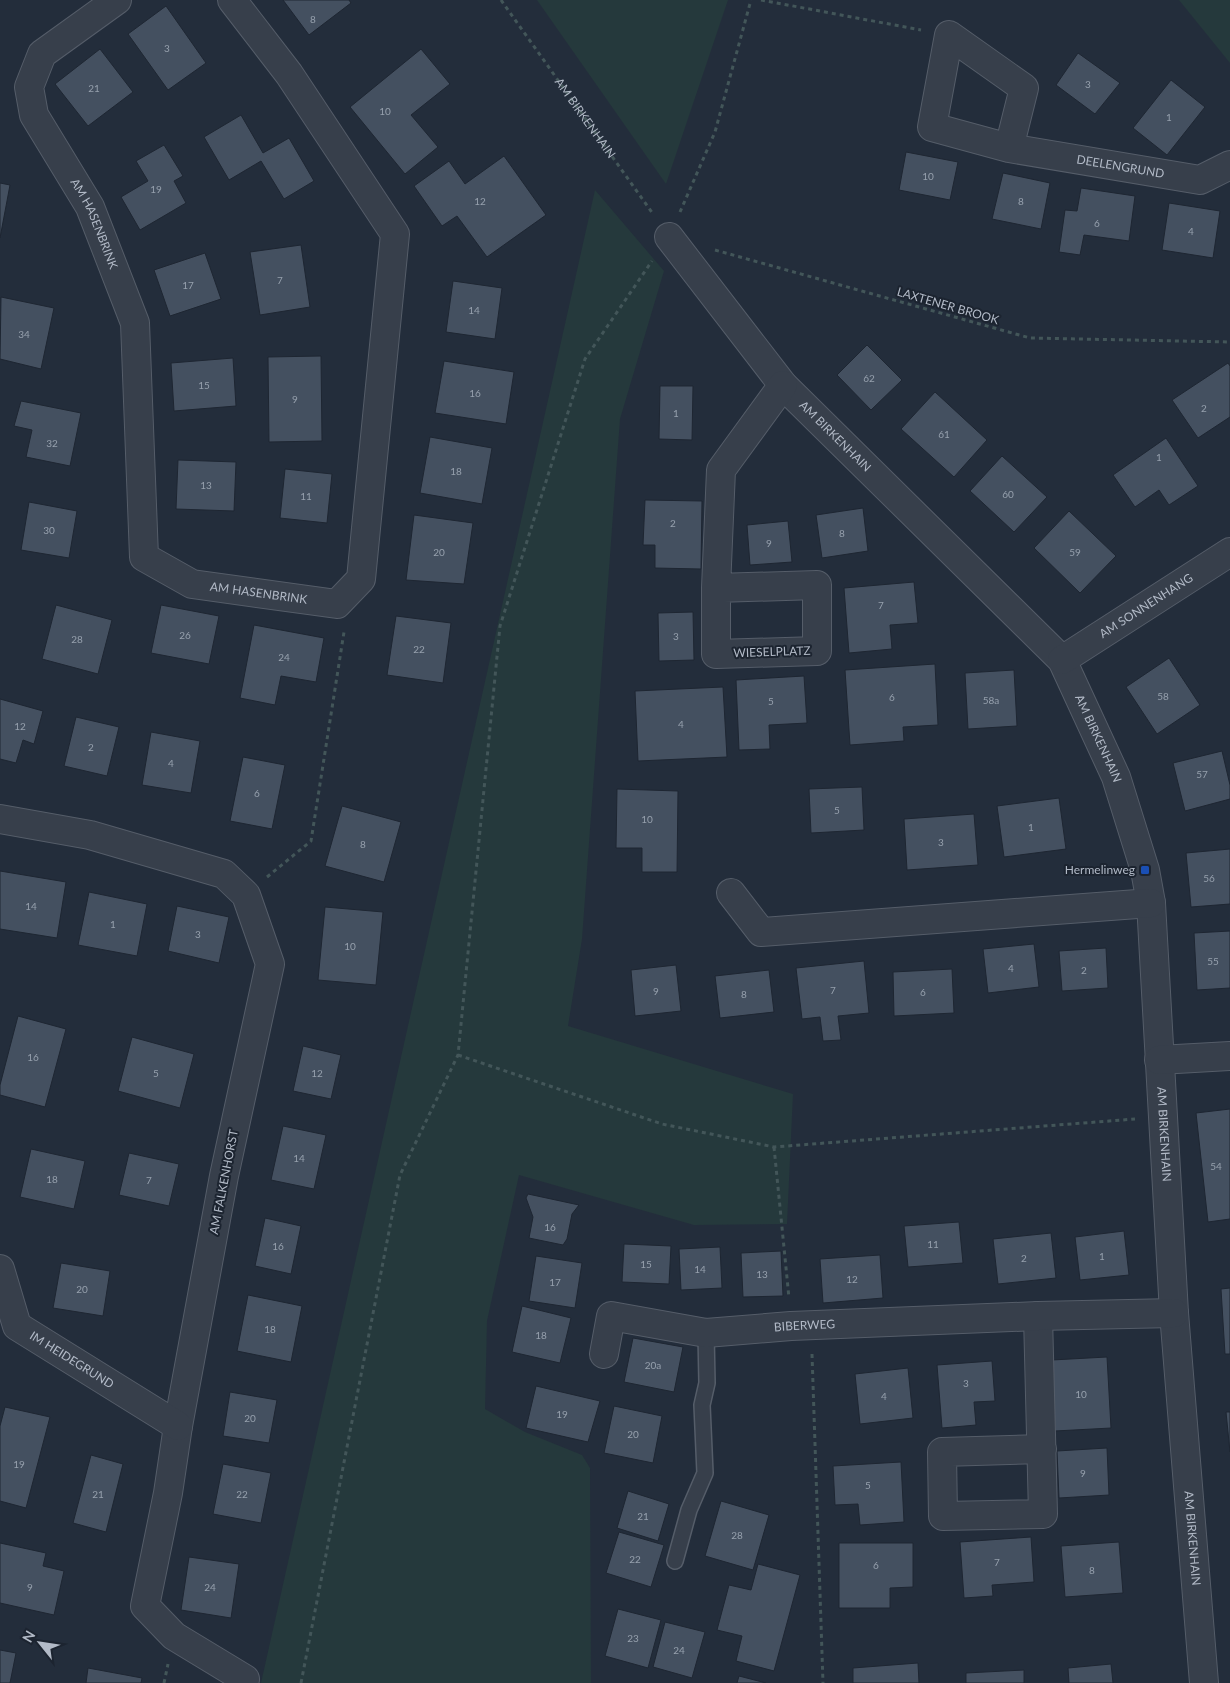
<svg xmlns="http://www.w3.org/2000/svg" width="1230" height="1683" viewBox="0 0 1230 1683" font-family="Lato,sans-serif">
  <rect width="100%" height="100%" fill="#232d3b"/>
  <g fill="#25393c">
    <polygon points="537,0 728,0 666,184"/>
    <polygon points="1179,0 1230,0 1230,63"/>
    <polygon points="595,190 664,271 620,419 582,939 568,1026 793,1094 787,1224 694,1225 519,1175 487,1321 485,1409 525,1432 582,1455 590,1468 591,1683 261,1683"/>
  </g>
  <g fill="#445060" stroke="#1e2632">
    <polygon points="283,0 349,0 351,3 309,35"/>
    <polygon points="166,6 206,63 168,90 128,34"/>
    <polygon points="100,49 133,92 88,126 55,84"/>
    <polygon points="421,49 450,84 411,115 438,147 405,174 350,107"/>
    <polygon points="1078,53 1120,83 1095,114 1056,85"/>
    <polygon points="1171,80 1205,107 1167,155 1133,128"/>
    <polygon points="241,115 263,153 289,138 314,181 284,199 261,161 229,180 204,137"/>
    <polygon points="164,145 183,176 174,181 186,203 140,230 121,197 148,181 136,161"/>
    <polygon points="906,152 958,162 950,200 899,190"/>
    <polygon points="504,156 546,215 487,257 457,216 442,226 414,186 449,161 465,184"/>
    <polygon points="1003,173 1050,183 1041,229 992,219"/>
    <polygon points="0,183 10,185 0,238"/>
    <polygon points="1081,188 1135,196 1129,241 1084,235 1080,255 1059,252 1065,210 1077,211"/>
    <polygon points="1169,203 1220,211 1213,258 1162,250"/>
    <polygon points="301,245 310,307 260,315 250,252"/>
    <polygon points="205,253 221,299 170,316 154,270"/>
    <polygon points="453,281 502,288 495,339 446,332"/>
    <polygon points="1,297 54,308 41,369 0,359"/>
    <polygon points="867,345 902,380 871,410 837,375"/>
    <polygon points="321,356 322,441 269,442 268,357"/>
    <polygon points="233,358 236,406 174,411 171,363"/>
    <polygon points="444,361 514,372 506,424 435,413"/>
    <polygon points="1228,363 1230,366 1230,417 1198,438 1172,400"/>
    <polygon points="660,386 693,386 692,440 659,439"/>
    <polygon points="935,392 987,440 954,477 901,429"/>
    <polygon points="21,401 81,413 70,466 26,457 32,430 14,426"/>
    <polygon points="430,437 492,448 482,504 420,493"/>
    <polygon points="1166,438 1198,486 1169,505 1159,490 1135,507 1113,475"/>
    <polygon points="1002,456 1047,497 1014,532 970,491"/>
    <polygon points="178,460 236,462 234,511 176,509"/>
    <polygon points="285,469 332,474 327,523 280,518"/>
    <polygon points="645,500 702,501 701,569 655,568 655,545 643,545"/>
    <polygon points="29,502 77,511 69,558 21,550"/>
    <polygon points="863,508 868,551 822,558 816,515"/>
    <polygon points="1069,511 1116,556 1080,593 1034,548"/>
    <polygon points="414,515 473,523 464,584 406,580"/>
    <polygon points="788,521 792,562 750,565 747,525"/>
    <polygon points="914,582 918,623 890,625 892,649 849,653 844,588"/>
    <polygon points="56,605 112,620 98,674 42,659"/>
    <polygon points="161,605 219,616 209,664 151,653"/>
    <polygon points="693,612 694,660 659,661 658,613"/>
    <polygon points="396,616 451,623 443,683 387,675"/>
    <polygon points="254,625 324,638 316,682 281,676 275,705 240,698"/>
    <polygon points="1169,658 1200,705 1157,734 1126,687"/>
    <polygon points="935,664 938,725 903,727 904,741 850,745 845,670"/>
    <polygon points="1014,670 1017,726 968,729 965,673"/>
    <polygon points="804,676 807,723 769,725 770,749 739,750 736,680"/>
    <polygon points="723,687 727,757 638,761 635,691"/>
    <polygon points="0,699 43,711 34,744 23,740 16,763 0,759"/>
    <polygon points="76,717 119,727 107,776 64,766"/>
    <polygon points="151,732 200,741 191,793 142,785"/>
    <polygon points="1222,751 1230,785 1230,799 1185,811 1173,763"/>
    <polygon points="243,757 285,765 272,829 230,821"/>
    <polygon points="862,787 864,830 811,833 809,789"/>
    <polygon points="617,789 678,791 677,872 642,872 642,848 616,848"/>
    <polygon points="1059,798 1066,849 1004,857 997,806"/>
    <polygon points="342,806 401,822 384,882 325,866"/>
    <polygon points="974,814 978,865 907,870 904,819"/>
    <polygon points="1230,849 1230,904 1191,907 1186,853"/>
    <polygon points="0,871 66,882 57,938 0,929"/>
    <polygon points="89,892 147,904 137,956 78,945"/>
    <polygon points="177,906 229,917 219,963 168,951"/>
    <polygon points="325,907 383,912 376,985 318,980"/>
    <polygon points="1230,931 1230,988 1197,990 1194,933"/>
    <polygon points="1034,944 1039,987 988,993 983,949"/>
    <polygon points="1106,948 1108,988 1062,991 1059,951"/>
    <polygon points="864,961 869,1013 838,1016 841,1040 823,1041 820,1017 802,1019 796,968"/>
    <polygon points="676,965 681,1011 635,1016 631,970"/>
    <polygon points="952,969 954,1013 894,1016 893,972"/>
    <polygon points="769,970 774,1012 720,1018 715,976"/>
    <polygon points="18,1016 66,1029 45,1107 0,1095 0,1085"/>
    <polygon points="132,1037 194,1054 180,1108 118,1091"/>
    <polygon points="303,1046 341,1055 331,1099 293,1091"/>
    <polygon points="1230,1109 1230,1219 1208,1222 1196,1113"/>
    <polygon points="283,1126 326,1135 314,1189 271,1180"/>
    <polygon points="31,1149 85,1161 74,1209 20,1197"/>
    <polygon points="129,1153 179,1164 169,1206 119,1195"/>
    <polygon points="528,1194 579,1205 572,1214 567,1239 563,1245 529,1238 533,1217 526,1198"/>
    <polygon points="265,1218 301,1226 291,1274 255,1266"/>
    <polygon points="959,1222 963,1263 908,1267 904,1226"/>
    <polygon points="1124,1231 1129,1275 1080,1280 1075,1237"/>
    <polygon points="1051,1233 1056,1278 998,1284 993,1239"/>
    <polygon points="624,1244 671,1246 669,1284 622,1282"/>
    <polygon points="720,1247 722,1288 681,1290 679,1249"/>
    <polygon points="781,1251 783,1296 743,1297 741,1253"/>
    <polygon points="880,1255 883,1298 823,1303 820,1259"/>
    <polygon points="536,1256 582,1263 575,1308 529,1301"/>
    <polygon points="61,1263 110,1271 103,1316 53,1308"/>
    <polygon points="1230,1288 1230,1354 1225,1354 1221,1289"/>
    <polygon points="248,1295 302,1306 291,1362 237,1351"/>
    <polygon points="522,1306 571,1318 560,1363 512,1352"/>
    <polygon points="633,1338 683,1347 674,1392 624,1382"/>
    <polygon points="1107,1357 1111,1428 1055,1431 1052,1360"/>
    <polygon points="992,1361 995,1401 974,1402 976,1425 942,1428 937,1365"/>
    <polygon points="908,1368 913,1418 860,1424 855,1374"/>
    <polygon points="536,1386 600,1401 588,1442 526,1428"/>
    <polygon points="230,1392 277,1400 269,1443 223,1436"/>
    <polygon points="614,1406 662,1416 653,1463 604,1453"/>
    <polygon points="5,1407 50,1417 26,1508 0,1501 0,1426"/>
    <polygon points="1226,1412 1230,1412 1230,1452"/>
    <polygon points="1107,1448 1109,1495 1059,1498 1057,1451"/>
    <polygon points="91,1455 123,1464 106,1532 73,1523"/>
    <polygon points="901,1462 904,1522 860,1525 858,1504 835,1505 833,1466"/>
    <polygon points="223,1464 271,1473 261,1523 213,1514"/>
    <polygon points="628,1491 669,1504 658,1541 617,1528"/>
    <polygon points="721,1501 769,1515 753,1570 705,1556"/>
    <polygon points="619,1532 664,1545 651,1587 606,1573"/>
    <polygon points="1031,1537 1034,1582 992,1585 993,1596 964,1598 960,1542"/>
    <polygon points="1119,1542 1123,1593 1065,1597 1061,1546"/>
    <polygon points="0,1543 46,1553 43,1566 64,1571 54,1615 0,1603"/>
    <polygon points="839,1543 913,1543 913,1587 890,1588 890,1608 839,1608"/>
    <polygon points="189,1557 239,1564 231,1618 181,1610"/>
    <polygon points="758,1564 800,1575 774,1671 736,1661 742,1636 717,1630 729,1585 751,1590"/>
    <polygon points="618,1609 661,1620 648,1668 605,1656"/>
    <polygon points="665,1622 705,1632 692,1678 653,1667"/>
    <polygon points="0,1650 16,1653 10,1683 0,1683"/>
    <polygon points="918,1663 919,1683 853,1683 853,1668"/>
    <polygon points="1111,1664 1113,1683 1069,1683 1068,1668"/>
    <polygon points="88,1668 142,1678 141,1683 86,1683"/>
    <polygon points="1024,1670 1024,1683 966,1683 966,1673"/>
    <polygon points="739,1676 766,1683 737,1683"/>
  </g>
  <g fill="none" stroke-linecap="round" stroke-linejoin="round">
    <defs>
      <polyline id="service" points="675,1561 689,1510 705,1473 702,1405 707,1383 706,1333"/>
      <g id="minor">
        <path id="s2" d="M117,0L42,54L29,87L34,115L90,207L135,323L144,557L192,584L337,604L361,579L395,234L289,74L232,0"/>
        <path id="s3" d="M1009,148L1024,88L949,35L932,127L1009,148L1200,180L1230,165"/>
        <path id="s4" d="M669,237L783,385L1062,660L1116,777L1145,870L1151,903L1174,1313L1204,1683"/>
        <polyline points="716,588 817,585 817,651 716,654 716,588 721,470 783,385"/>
        <path id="s5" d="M1062,660L1230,552"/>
        <polyline points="0,819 90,835 224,874 246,895 270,964 224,1176 178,1426 168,1493 145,1606 174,1636 245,1679"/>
        <polyline points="731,893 761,932 1151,903"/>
        <polyline points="1159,1060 1230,1056"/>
        <path id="s6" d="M0,1269L17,1326L178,1426"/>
        <polyline points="1038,1316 1043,1514 943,1516 942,1452 1042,1449"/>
        <path id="s7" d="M604,1354L611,1316L706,1333L791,1326L1038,1316L1174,1313"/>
      </g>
    </defs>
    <use href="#service" stroke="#555d69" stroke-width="18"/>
    <use href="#minor" stroke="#555d69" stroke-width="30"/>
    <g stroke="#435659" stroke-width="3" stroke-dasharray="4 4" stroke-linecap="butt">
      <path id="s1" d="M501,0L653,214"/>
      <polyline points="761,0 921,30"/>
      <polyline points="680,212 715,132 751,0"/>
      <polyline points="715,250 1030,338 1230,342"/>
      <polyline points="267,877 311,841 344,632"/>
      <polyline points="458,1055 662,1124 774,1147 1135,1119"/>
      <polyline points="774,1147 789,1298"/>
      <polyline points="812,1354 823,1683"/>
      <polyline points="164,1683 168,1664"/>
      <polyline points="301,1683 400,1175 458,1055 500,626 585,359 652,261"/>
    </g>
    <use href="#service" stroke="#373f4b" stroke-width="15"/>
    <use href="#minor" stroke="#373f4b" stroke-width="28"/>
  </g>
  <rect fill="#1a4fb4" stroke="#1c2430" stroke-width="2" x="1140" y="865" width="10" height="10" rx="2.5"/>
  <g text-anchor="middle" stroke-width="4" stroke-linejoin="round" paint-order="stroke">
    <g font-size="10" fill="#96a0ad">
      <text x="313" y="23">8</text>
      <text x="167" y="52">3</text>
      <text x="1088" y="88">3</text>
      <text x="94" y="92">21</text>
      <text x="385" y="115">10</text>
      <text x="1169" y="121">1</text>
      <text x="928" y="180">10</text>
      <text x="156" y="193">19</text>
      <text x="480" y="205">12</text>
      <text x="1021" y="205">8</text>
      <text x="1097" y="227">6</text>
      <text x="1191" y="235">4</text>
      <text x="280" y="284">7</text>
      <text x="188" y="289">17</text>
      <text x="474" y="314">14</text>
      <text x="24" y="338">34</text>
      <text x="869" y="382">62</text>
      <text x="204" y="389">15</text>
      <text x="475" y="397">16</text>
      <text x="295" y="403">9</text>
      <text x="1204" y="412">2</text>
      <text x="676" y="417">1</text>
      <text x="944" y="438">61</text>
      <text x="52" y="447">32</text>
      <text x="1159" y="461">1</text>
      <text x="456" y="475">18</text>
      <text x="206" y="489">13</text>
      <text x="1008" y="498">60</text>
      <text x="306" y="500">11</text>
      <text x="673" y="527">2</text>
      <text x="49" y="534">30</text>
      <text x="842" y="537">8</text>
      <text x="769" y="547">9</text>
      <text x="439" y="556">20</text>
      <text x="1075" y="556">59</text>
      <text x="881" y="609">7</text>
      <text x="185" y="639">26</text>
      <text x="676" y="640">3</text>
      <text x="77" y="643">28</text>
      <text x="419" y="653">22</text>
      <text x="284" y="661">24</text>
      <text x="1163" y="700">58</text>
      <text x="892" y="701">6</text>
      <text x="991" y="704">58a</text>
      <text x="771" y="705">5</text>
      <text x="681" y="728">4</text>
      <text x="20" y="730">12</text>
      <text x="91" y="751">2</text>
      <text x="171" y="767">4</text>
      <text x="1202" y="778">57</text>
      <text x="257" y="797">6</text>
      <text x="837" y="814">5</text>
      <text x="647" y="823">10</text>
      <text x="1031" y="831">1</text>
      <text x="941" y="846">3</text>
      <text x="363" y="848">8</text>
      <text x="1209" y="882">56</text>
      <text x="31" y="910">14</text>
      <text x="113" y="928">1</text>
      <text x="198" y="938">3</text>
      <text x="350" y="950">10</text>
      <text x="1213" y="965">55</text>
      <text x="1011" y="972">4</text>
      <text x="1084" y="974">2</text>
      <text x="833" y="994">7</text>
      <text x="656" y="995">9</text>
      <text x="923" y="996">6</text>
      <text x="744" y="998">8</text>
      <text x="33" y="1061">16</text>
      <text x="156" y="1077">5</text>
      <text x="317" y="1077">12</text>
      <text x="299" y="1162">14</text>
      <text x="1216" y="1170">54</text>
      <text x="52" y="1183">18</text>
      <text x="149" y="1184">7</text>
      <text x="550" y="1231">16</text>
      <text x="933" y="1248">11</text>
      <text x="278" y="1250">16</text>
      <text x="1102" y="1260">1</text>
      <text x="1024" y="1262">2</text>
      <text x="646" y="1268">15</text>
      <text x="700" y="1273">14</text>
      <text x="762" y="1278">13</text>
      <text x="852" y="1283">12</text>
      <text x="555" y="1286">17</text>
      <text x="82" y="1293">20</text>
      <text x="270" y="1333">18</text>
      <text x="541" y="1339">18</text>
      <text x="653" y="1369">20a</text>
      <text x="966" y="1387">3</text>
      <text x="1081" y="1398">10</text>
      <text x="884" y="1400">4</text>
      <text x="562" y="1418">19</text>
      <text x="250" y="1422">20</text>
      <text x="633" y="1438">20</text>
      <text x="19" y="1468">19</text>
      <text x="1083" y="1477">9</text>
      <text x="868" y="1489">5</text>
      <text x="98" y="1498">21</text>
      <text x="242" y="1498">22</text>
      <text x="643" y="1520">21</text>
      <text x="737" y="1539">28</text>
      <text x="635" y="1563">22</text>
      <text x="997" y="1566">7</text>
      <text x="876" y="1569">6</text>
      <text x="1092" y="1574">8</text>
      <text x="30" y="1591">9</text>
      <text x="210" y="1591">24</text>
      <text x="633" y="1642">23</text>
      <text x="679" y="1654">24</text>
    </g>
    <g font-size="12" fill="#b2bac7" stroke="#1c2430">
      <text dy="4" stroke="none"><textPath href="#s1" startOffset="145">AM BIRKENHAIN</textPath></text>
      <text dy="4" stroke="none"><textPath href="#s3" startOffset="440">DEELENGRUND</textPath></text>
      <text dy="4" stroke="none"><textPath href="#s2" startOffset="281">AM HASENBRINK</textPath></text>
      <text transform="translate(948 306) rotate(16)" y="4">LAXTENER BROOK</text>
      <text dy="4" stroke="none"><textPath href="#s4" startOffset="260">AM BIRKENHAIN</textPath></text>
      <text dy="4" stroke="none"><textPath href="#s2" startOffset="745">AM HASENBRINK</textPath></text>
      <text dy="4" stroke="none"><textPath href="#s5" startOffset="100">AM SONNENHANG</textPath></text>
      <text transform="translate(772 652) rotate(-2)" y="4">WIESELPLATZ</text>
      <text dy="4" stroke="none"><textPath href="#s4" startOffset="665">AM BIRKENHAIN</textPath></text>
      <text dy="4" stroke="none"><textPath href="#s4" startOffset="1070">AM BIRKENHAIN</textPath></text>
      <text transform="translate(224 1182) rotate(-79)" y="4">AM FALKENHORST</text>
      <text dy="4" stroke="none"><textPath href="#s7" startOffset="234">BIBERWEG</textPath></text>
      <text dy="4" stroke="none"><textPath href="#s6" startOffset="124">IM HEIDEGRUND</textPath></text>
      <text dy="4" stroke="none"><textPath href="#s4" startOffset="1475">AM BIRKENHAIN</textPath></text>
    </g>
    <g font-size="12" fill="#b2bac7" stroke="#1c2430" text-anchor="end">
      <text x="1135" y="874">Hermelinweg</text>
    </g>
  </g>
  <g transform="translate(40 1643) rotate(300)" stroke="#1c2430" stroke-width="4" paint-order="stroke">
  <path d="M0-4L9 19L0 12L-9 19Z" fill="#b2bac7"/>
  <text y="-8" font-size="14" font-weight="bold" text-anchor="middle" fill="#b2bac7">N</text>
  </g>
</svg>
